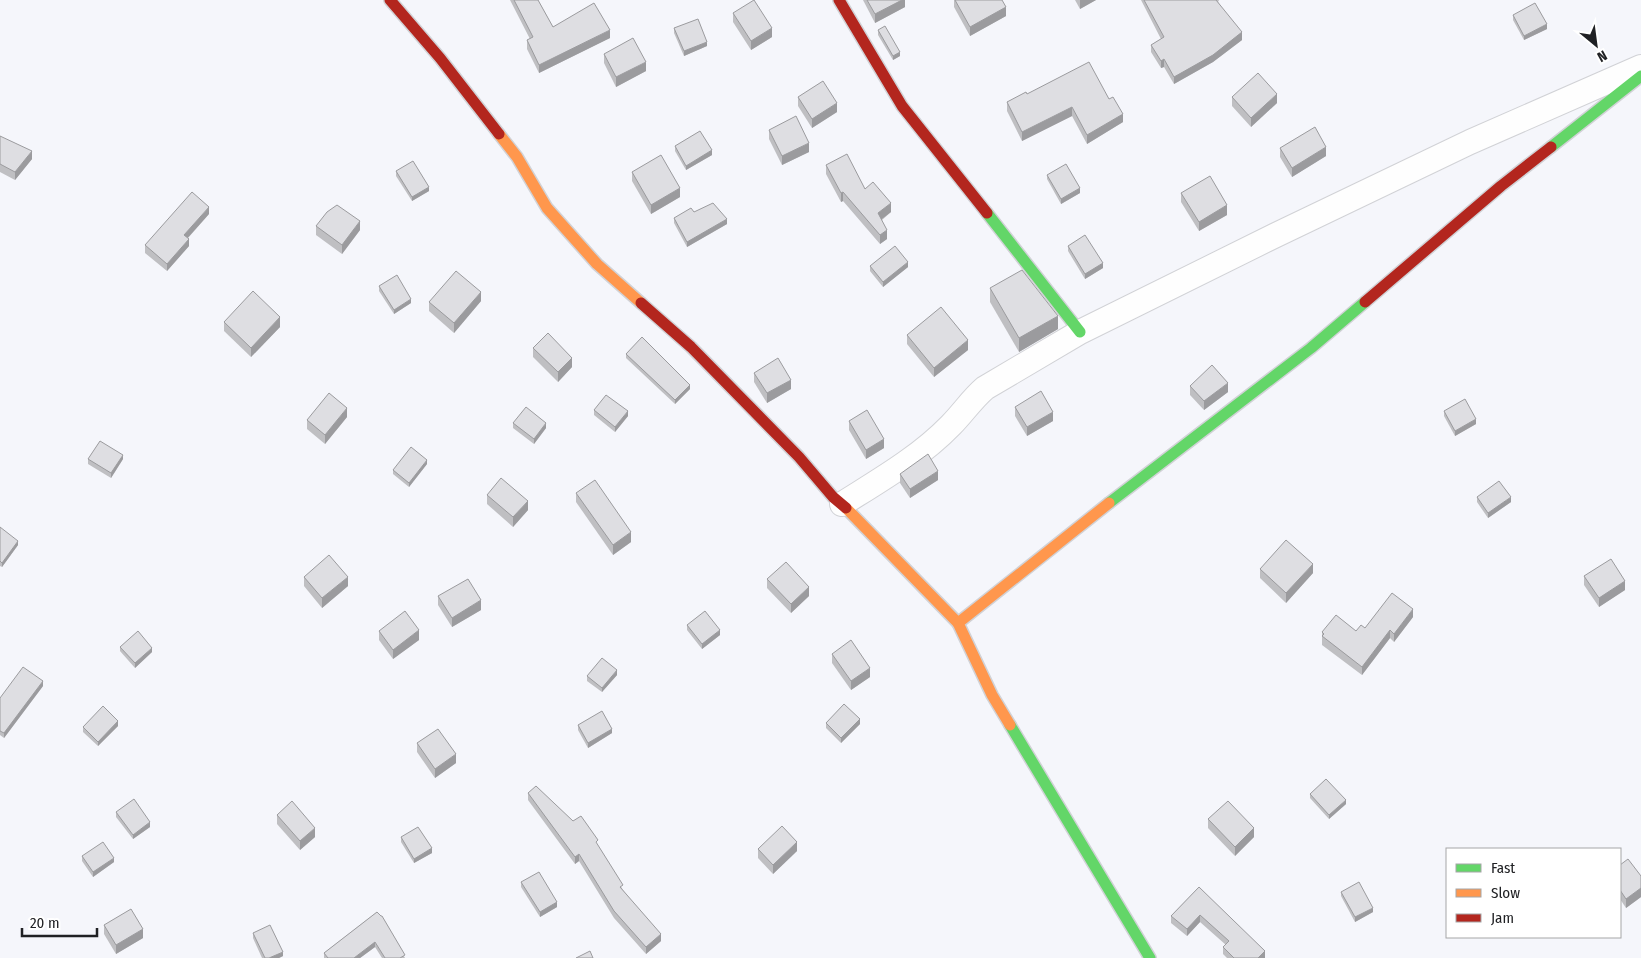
<svg xmlns="http://www.w3.org/2000/svg" width="1641" height="958" viewBox="0 0 1641 958" font-family="'Fira Sans Condensed',sans-serif">
  <rect width="100%" height="100%" fill="#f5f6fb"/>
  <g fill="none" stroke-linecap="round" stroke-linejoin="round">
    <defs>
      <path id="street" d="M842,504C880,480 920,457 951,425C963,413 972,399 985,388L1080,332L1276,235L1470,142L1641,67"/>
      <g id="fast">
        <polyline points="1551,147 1641,76"/>
        <polyline points="987,213 1080,332"/>
        <polyline points="1109,503 1311,348 1365,302"/>
        <polyline points="1010,725 1150,958"/>
      </g>
      <g id="slow">
        <polyline points="499,134 517,157 547,208 597,264 641,303"/>
        <polyline points="846,508 958,623"/>
        <polyline points="1010,725 992,695 958,623 1109,503"/>
      </g>
      <g id="jam">
        <polyline points="390,0 440,58 499,134"/>
        <polyline points="839,0 902,106 987,213"/>
        <polyline points="1365,302 1501,186 1551,147"/>
        <polyline points="641,303 691,347 799,457 833,497 846,508"/>
      </g>
    </defs>
    <use href="#street" stroke="#d1d2d6" stroke-width="26"/>
    <use href="#fast" stroke="#d1d2d6" stroke-width="14"/>
    <use href="#slow" stroke="#d1d2d6" stroke-width="14"/>
    <use href="#jam" stroke="#d1d2d6" stroke-width="14"/>
    <use href="#street" stroke="#fefefe" stroke-width="24"/>
    <use href="#fast" stroke="#63d668" stroke-width="11"/>
    <use href="#slow" stroke="#ff974d" stroke-width="11"/>
    <use href="#jam" stroke="#b3261e" stroke-width="11"/>
  </g>
  <g fill="#bfbfc2">
    <polygon points="510,0 538,0 553,27 610,38 539,73 527,49 527,40 530,39"/>
    <polygon points="863,0 905,0 905,7 875,23"/>
    <polygon points="954,0 1002,0 1006,16 970,36 954,7"/>
    <polygon points="1075,0 1096,0 1080,9"/>
    <polygon points="1141,0 1219,0 1218,2 1242,40 1213,62 1174,84 1164,67 1161,68 1151,52 1151,45 1161,39"/>
    <polygon points="733,13 772,37 751,50 733,22"/>
    <polygon points="1513,15 1547,29 1524,40 1513,20"/>
    <polygon points="674,28 707,46 684,56 674,33"/>
    <polygon points="878,30 900,56 893,60 878,35"/>
    <polygon points="604,54 646,71 616,87 604,63"/>
    <polygon points="1027,94 1109,99 1123,122 1087,144 1072,116 1022,141 1007,111 1007,102"/>
    <polygon points="798,97 837,112 812,128 798,106"/>
    <polygon points="1232,97 1277,103 1251,127 1232,106"/>
    <polygon points="769,130 809,152 782,165 769,139"/>
    <polygon points="0,136 32,159 15,180 0,172"/>
    <polygon points="675,146 712,155 686,170 675,151"/>
    <polygon points="1280,148 1326,156 1292,177 1280,157"/>
    <polygon points="826,165 865,189 891,212 882,220 887,239 880,244 843,201 841,202 826,174"/>
    <polygon points="396,171 429,191 412,201 396,176"/>
    <polygon points="632,172 680,197 651,214 632,181"/>
    <polygon points="1047,175 1080,193 1061,204 1047,179"/>
    <polygon points="1181,193 1227,215 1199,231 1181,202"/>
    <polygon points="694,212 727,224 687,247 674,223 674,218"/>
    <polygon points="209,214 188,238 189,246 167,271 145,253 145,245"/>
    <polygon points="316,226 360,230 342,254 316,235"/>
    <polygon points="1068,246 1103,268 1085,279 1068,251"/>
    <polygon points="870,266 908,267 883,287 870,271"/>
    <polygon points="379,286 411,303 394,314 379,291"/>
    <polygon points="990,288 1058,329 1019,352 990,302"/>
    <polygon points="481,301 454,333 429,311 429,302"/>
    <polygon points="224,322 280,327 251,357 224,331"/>
    <polygon points="907,335 968,350 934,377 907,344"/>
    <polygon points="533,348 572,367 558,382 533,357"/>
    <polygon points="626,354 690,389 675,404 626,358"/>
    <polygon points="754,373 791,389 767,403 754,382"/>
    <polygon points="1190,386 1228,392 1204,410 1190,395"/>
    <polygon points="1015,407 1053,421 1027,436 1015,416"/>
    <polygon points="594,410 628,416 615,432 594,415"/>
    <polygon points="1444,411 1476,424 1455,436 1444,416"/>
    <polygon points="347,417 325,444 307,429 307,420"/>
    <polygon points="849,421 884,448 866,459 849,430"/>
    <polygon points="513,423 546,428 534,444 513,428"/>
    <polygon points="88,459 123,459 111,478 88,464"/>
    <polygon points="427,464 409,487 393,474 393,470"/>
    <polygon points="900,474 938,480 910,498 900,483"/>
    <polygon points="576,493 631,542 613,555 576,502"/>
    <polygon points="487,495 528,510 513,527 487,504"/>
    <polygon points="1477,497 1511,502 1488,518 1477,502"/>
    <polygon points="0,527 18,545 2,567 0,566"/>
    <polygon points="1260,569 1313,573 1286,603 1260,578"/>
    <polygon points="1584,576 1625,590 1599,607 1584,585"/>
    <polygon points="304,577 348,586 322,608 304,586"/>
    <polygon points="767,579 809,596 791,613 767,588"/>
    <polygon points="438,596 481,610 452,627 438,605"/>
    <polygon points="1413,617 1394,642 1390,638 1362,675 1322,645 1322,632 1356,631 1365,628"/>
    <polygon points="687,625 720,635 702,649 687,630"/>
    <polygon points="379,631 419,640 393,659 379,640"/>
    <polygon points="120,647 152,652 135,668 120,651"/>
    <polygon points="832,654 870,677 851,690 832,663"/>
    <polygon points="617,675 602,692 587,681 587,676"/>
    <polygon points="43,686 4,738 0,735 0,698"/>
    <polygon points="826,723 860,724 841,743 826,728"/>
    <polygon points="578,725 612,733 588,748 578,730"/>
    <polygon points="118,726 98,746 83,732 83,727"/>
    <polygon points="417,743 456,763 435,778 417,752"/>
    <polygon points="528,793 598,846 623,890 661,941 646,954 614,918 579,861 575,864 528,800"/>
    <polygon points="1310,794 1346,804 1329,819 1310,798"/>
    <polygon points="116,812 150,827 133,839 116,817"/>
    <polygon points="277,815 315,837 300,850 277,824"/>
    <polygon points="1208,819 1254,837 1235,856 1208,828"/>
    <polygon points="401,837 432,853 414,863 401,842"/>
    <polygon points="758,849 797,851 773,874 758,858"/>
    <polygon points="82,856 114,862 93,877 82,861"/>
    <polygon points="1620,865 1641,876 1641,897 1626,908 1620,899"/>
    <polygon points="521,882 557,907 540,917 521,887"/>
    <polygon points="1199,887 1265,958 1227,958 1223,954 1223,947 1226,945 1200,922 1187,936 1171,923 1171,916"/>
    <polygon points="1341,892 1373,912 1355,922 1341,896"/>
    <polygon points="377,912 405,958 382,958 375,947 360,958 324,958 324,953"/>
    <polygon points="104,925 143,938 116,954 104,934"/>
    <polygon points="253,933 283,956 279,958 262,958 253,938"/>
  </g>
  <g fill="#9b9b9e">
    <polygon points="902,0 905,0 905,7 875,23 875,14"/>
    <polygon points="1080,0 1096,0 1080,9"/>
    <polygon points="1006,7 1006,16 970,36 970,27"/>
    <polygon points="1547,24 1547,29 1524,40 1524,36"/>
    <polygon points="772,28 772,37 751,50 751,41"/>
    <polygon points="610,30 610,38 539,73 539,65"/>
    <polygon points="1242,32 1242,40 1213,62 1174,84 1174,77"/>
    <polygon points="707,42 707,46 684,56 684,51"/>
    <polygon points="900,52 900,56 893,60 893,56"/>
    <polygon points="1164,59 1164,67 1161,68 1161,61"/>
    <polygon points="646,62 646,71 616,87 616,77"/>
    <polygon points="1277,94 1277,103 1251,127 1251,118"/>
    <polygon points="837,103 837,112 812,128 812,119"/>
    <polygon points="1072,107 1072,116 1022,141 1022,132"/>
    <polygon points="1123,114 1123,122 1087,144 1087,135"/>
    <polygon points="809,143 809,152 782,165 782,156"/>
    <polygon points="1326,147 1326,156 1292,177 1292,168"/>
    <polygon points="712,150 712,155 686,170 686,166"/>
    <polygon points="32,151 32,159 15,180 15,172"/>
    <polygon points="429,187 429,191 412,201 412,197"/>
    <polygon points="680,188 680,197 651,214 651,205"/>
    <polygon points="1080,188 1080,193 1061,204 1061,199"/>
    <polygon points="843,192 843,201 841,202 841,193"/>
    <polygon points="891,203 891,212 878,222 878,213"/>
    <polygon points="1227,205 1227,215 1199,231 1199,222"/>
    <polygon points="209,207 209,214 184,242 184,235"/>
    <polygon points="727,219 727,224 687,247 687,242"/>
    <polygon points="360,221 360,230 342,254 342,245"/>
    <polygon points="887,230 887,239 880,244 880,235"/>
    <polygon points="189,239 189,246 167,271 167,264"/>
    <polygon points="908,262 908,267 883,287 883,282"/>
    <polygon points="1103,263 1103,268 1085,279 1085,274"/>
    <polygon points="481,292 481,301 454,333 454,323"/>
    <polygon points="411,299 411,303 394,314 394,310"/>
    <polygon points="1058,316 1058,329 1019,352 1019,338"/>
    <polygon points="280,317 280,327 251,357 251,348"/>
    <polygon points="968,340 968,350 934,377 934,368"/>
    <polygon points="572,358 572,367 558,382 558,372"/>
    <polygon points="791,380 791,389 767,403 767,393"/>
    <polygon points="1228,383 1228,392 1204,410 1204,401"/>
    <polygon points="690,385 690,389 675,404 675,400"/>
    <polygon points="347,408 347,417 325,444 325,435"/>
    <polygon points="628,411 628,416 615,432 615,427"/>
    <polygon points="1053,412 1053,421 1027,436 1027,427"/>
    <polygon points="1476,419 1476,424 1455,436 1455,431"/>
    <polygon points="546,423 546,428 534,444 534,439"/>
    <polygon points="884,439 884,448 866,459 866,450"/>
    <polygon points="123,455 123,459 111,478 111,473"/>
    <polygon points="427,460 427,464 409,487 409,483"/>
    <polygon points="938,471 938,480 910,498 910,489"/>
    <polygon points="1511,497 1511,502 1488,518 1488,513"/>
    <polygon points="528,501 528,510 513,527 513,517"/>
    <polygon points="631,532 631,542 613,555 613,545"/>
    <polygon points="18,541 18,545 2,567 2,563"/>
    <polygon points="1313,564 1313,573 1286,603 1286,593"/>
    <polygon points="348,577 348,586 322,608 322,598"/>
    <polygon points="1625,581 1625,590 1599,607 1599,598"/>
    <polygon points="809,587 809,596 791,613 791,604"/>
    <polygon points="481,600 481,610 452,627 452,618"/>
    <polygon points="1413,609 1413,617 1394,642 1394,634"/>
    <polygon points="419,630 419,640 393,659 393,650"/>
    <polygon points="720,630 720,635 702,649 702,644"/>
    <polygon points="1390,630 1390,638 1362,675 1362,667"/>
    <polygon points="152,648 152,652 135,668 135,663"/>
    <polygon points="870,668 870,677 851,690 851,681"/>
    <polygon points="617,670 617,675 602,692 602,688"/>
    <polygon points="43,681 43,686 4,738 4,733"/>
    <polygon points="860,719 860,724 841,743 841,738"/>
    <polygon points="118,721 118,726 98,746 98,742"/>
    <polygon points="612,729 612,733 588,748 588,743"/>
    <polygon points="456,754 456,763 435,778 435,769"/>
    <polygon points="1346,800 1346,804 1329,819 1329,815"/>
    <polygon points="150,822 150,827 133,839 133,835"/>
    <polygon points="315,828 315,837 300,850 300,841"/>
    <polygon points="1254,828 1254,837 1235,856 1235,847"/>
    <polygon points="797,842 797,851 773,874 773,865"/>
    <polygon points="432,848 432,853 414,863 414,859"/>
    <polygon points="579,854 579,861 575,864 575,857"/>
    <polygon points="114,858 114,862 93,877 93,872"/>
    <polygon points="1641,888 1641,897 1626,908 1626,899"/>
    <polygon points="557,902 557,907 540,917 540,912"/>
    <polygon points="1373,908 1373,912 1355,922 1355,917"/>
    <polygon points="1200,915 1200,922 1187,936 1187,929"/>
    <polygon points="143,929 143,938 116,954 116,945"/>
    <polygon points="661,934 661,941 646,954 646,947"/>
    <polygon points="375,942 375,947 360,958 354,958"/>
    <polygon points="1265,951 1265,958 1258,958"/>
    <polygon points="283,952 283,956 279,958 269,958"/>
  </g>
  <g fill="#dedee2" stroke="#9b9b9e">
    <polygon points="514,0 538,0 553,27 594,3 610,30 539,65 527,40 533,37"/>
    <polygon points="754,0 772,28 751,41 733,13"/>
    <polygon points="867,0 902,0 875,14"/>
    <polygon points="955,0 1002,0 1006,7 970,27"/>
    <polygon points="1144,0 1216,0 1242,32 1213,55 1174,77 1164,59 1161,61 1151,45 1164,37"/>
    <polygon points="1535,3 1547,24 1524,36 1513,15"/>
    <polygon points="698,19 707,42 684,51 674,28"/>
    <polygon points="885,26 900,52 893,56 878,30"/>
    <polygon points="633,38 646,62 616,77 604,54"/>
    <polygon points="1089,62 1109,99 1113,97 1123,114 1087,135 1072,107 1022,132 1007,102 1026,92 1027,94"/>
    <polygon points="1258,73 1277,94 1251,118 1232,97"/>
    <polygon points="823,81 837,103 812,119 798,97"/>
    <polygon points="796,116 809,143 782,156 769,130"/>
    <polygon points="1315,127 1326,147 1292,168 1280,148"/>
    <polygon points="700,131 712,150 686,166 675,146"/>
    <polygon points="0,136 32,151 15,172 0,164"/>
    <polygon points="847,154 865,189 873,182 891,203 878,213 887,230 880,235 843,192 841,193 826,165"/>
    <polygon points="661,155 680,188 651,205 632,172"/>
    <polygon points="413,161 429,187 412,197 396,171"/>
    <polygon points="1066,164 1080,188 1061,199 1047,175"/>
    <polygon points="1210,176 1227,205 1199,222 1181,193"/>
    <polygon points="192,192 209,207 184,235 189,239 167,264 145,245"/>
    <polygon points="713,203 727,219 687,242 674,218 691,208 694,212"/>
    <polygon points="337,205 360,221 342,245 316,226 327,212"/>
    <polygon points="1085,235 1103,263 1085,274 1068,246"/>
    <polygon points="895,246 908,262 883,282 870,266"/>
    <polygon points="1022,270 1058,316 1019,338 990,288"/>
    <polygon points="456,271 481,292 454,323 429,302"/>
    <polygon points="397,275 411,299 394,310 379,286"/>
    <polygon points="253,291 280,317 251,348 224,322"/>
    <polygon points="941,307 968,340 934,368 907,335"/>
    <polygon points="548,333 572,358 558,372 533,348"/>
    <polygon points="642,337 690,385 675,400 626,354"/>
    <polygon points="778,358 791,380 767,393 754,373"/>
    <polygon points="1212,365 1228,383 1204,401 1190,386"/>
    <polygon points="1041,391 1053,412 1027,427 1015,407"/>
    <polygon points="329,393 347,408 325,435 307,420"/>
    <polygon points="606,395 628,411 615,427 594,410"/>
    <polygon points="1465,399 1476,419 1455,431 1444,411"/>
    <polygon points="526,407 546,423 534,439 513,423"/>
    <polygon points="867,410 884,439 866,450 849,421"/>
    <polygon points="100,441 123,455 111,473 88,459"/>
    <polygon points="411,447 427,460 409,483 393,470"/>
    <polygon points="928,454 938,471 910,489 900,474"/>
    <polygon points="501,478 528,501 513,517 487,495"/>
    <polygon points="595,480 631,532 613,545 576,493"/>
    <polygon points="1499,481 1511,497 1488,513 1477,497"/>
    <polygon points="0,527 18,541 2,563 0,561"/>
    <polygon points="1286,540 1313,564 1286,593 1260,569"/>
    <polygon points="329,555 348,577 322,598 304,577"/>
    <polygon points="1611,559 1625,581 1599,598 1584,576"/>
    <polygon points="786,562 809,587 791,604 767,579"/>
    <polygon points="468,579 481,600 452,618 438,596"/>
    <polygon points="1392,593 1413,609 1394,634 1390,630 1362,667 1322,636 1324,634 1322,632 1336,615 1356,631 1361,625 1365,628"/>
    <polygon points="405,611 419,630 393,650 379,631"/>
    <polygon points="705,611 720,630 702,644 687,625"/>
    <polygon points="138,631 152,648 135,663 120,647"/>
    <polygon points="851,640 870,668 851,681 832,654"/>
    <polygon points="602,658 617,670 602,688 587,676"/>
    <polygon points="23,667 43,681 4,733 0,731 0,698"/>
    <polygon points="844,704 860,719 841,738 826,723"/>
    <polygon points="103,706 118,721 98,742 83,727"/>
    <polygon points="602,711 612,729 588,743 578,725"/>
    <polygon points="438,729 456,754 435,769 417,743"/>
    <polygon points="1326,779 1346,800 1329,815 1310,794"/>
    <polygon points="536,786 573,821 581,816 598,840 596,842 623,885 620,887 661,934 646,947 614,911 579,854 575,857 528,793"/>
    <polygon points="134,799 150,822 133,835 116,812"/>
    <polygon points="292,801 315,828 300,841 277,815"/>
    <polygon points="1228,801 1254,828 1235,847 1208,819"/>
    <polygon points="782,826 797,842 773,865 758,849"/>
    <polygon points="418,827 432,848 414,859 401,837"/>
    <polygon points="103,842 114,858 93,872 82,856"/>
    <polygon points="1628,859 1641,876 1641,888 1626,899 1620,890 1620,865"/>
    <polygon points="539,872 557,902 540,912 521,882"/>
    <polygon points="1359,882 1373,908 1355,917 1341,892"/>
    <polygon points="1199,887 1265,951 1258,958 1234,958 1223,947 1229,941 1200,915 1187,929 1171,916"/>
    <polygon points="131,909 143,929 116,945 104,925"/>
    <polygon points="377,912 381,916 382,916 405,955 400,958 385,958 375,942 354,958 328,958 324,953"/>
    <polygon points="270,925 283,952 269,958 265,958 253,933"/>
    <polygon points="590,951 593,958 576,958"/>
  </g>
  <rect x="1446" y="848" width="175" height="90" fill="#ffffff" stroke="#a6a6a7"/>
  <rect x="1456" y="864" width="25" height="8" fill="#63d668" stroke="#a6a6a7"/>
  <text x="1491" y="873" font-size="15" fill="#202124">Fast</text>
  <rect x="1456" y="889" width="25" height="8" fill="#ff974d" stroke="#a6a6a7"/>
  <text x="1491" y="898" font-size="15" fill="#202124">Slow</text>
  <rect x="1456" y="914" width="25" height="8" fill="#b3261e" stroke="#a6a6a7"/>
  <text x="1491" y="923" font-size="15" fill="#202124">Jam</text>
  <g transform="translate(1596 45) rotate(151)" stroke="#ffffff" stroke-width="4" paint-order="stroke">
  <path d="M0-4L9 19L0 12L-9 19Z" fill="#202124"/>
  <text y="-8" font-size="14" font-weight="bold" text-anchor="middle" fill="#202124">N</text>
  </g>
  <path d="M22 928v8h75v-8" fill="none" stroke="#202124" stroke-width="2.5"/>
  <text x="30" y="928" font-size="15" fill="#202124" stroke="#ffffff" stroke-width="4" paint-order="stroke">20 m</text>
</svg>
